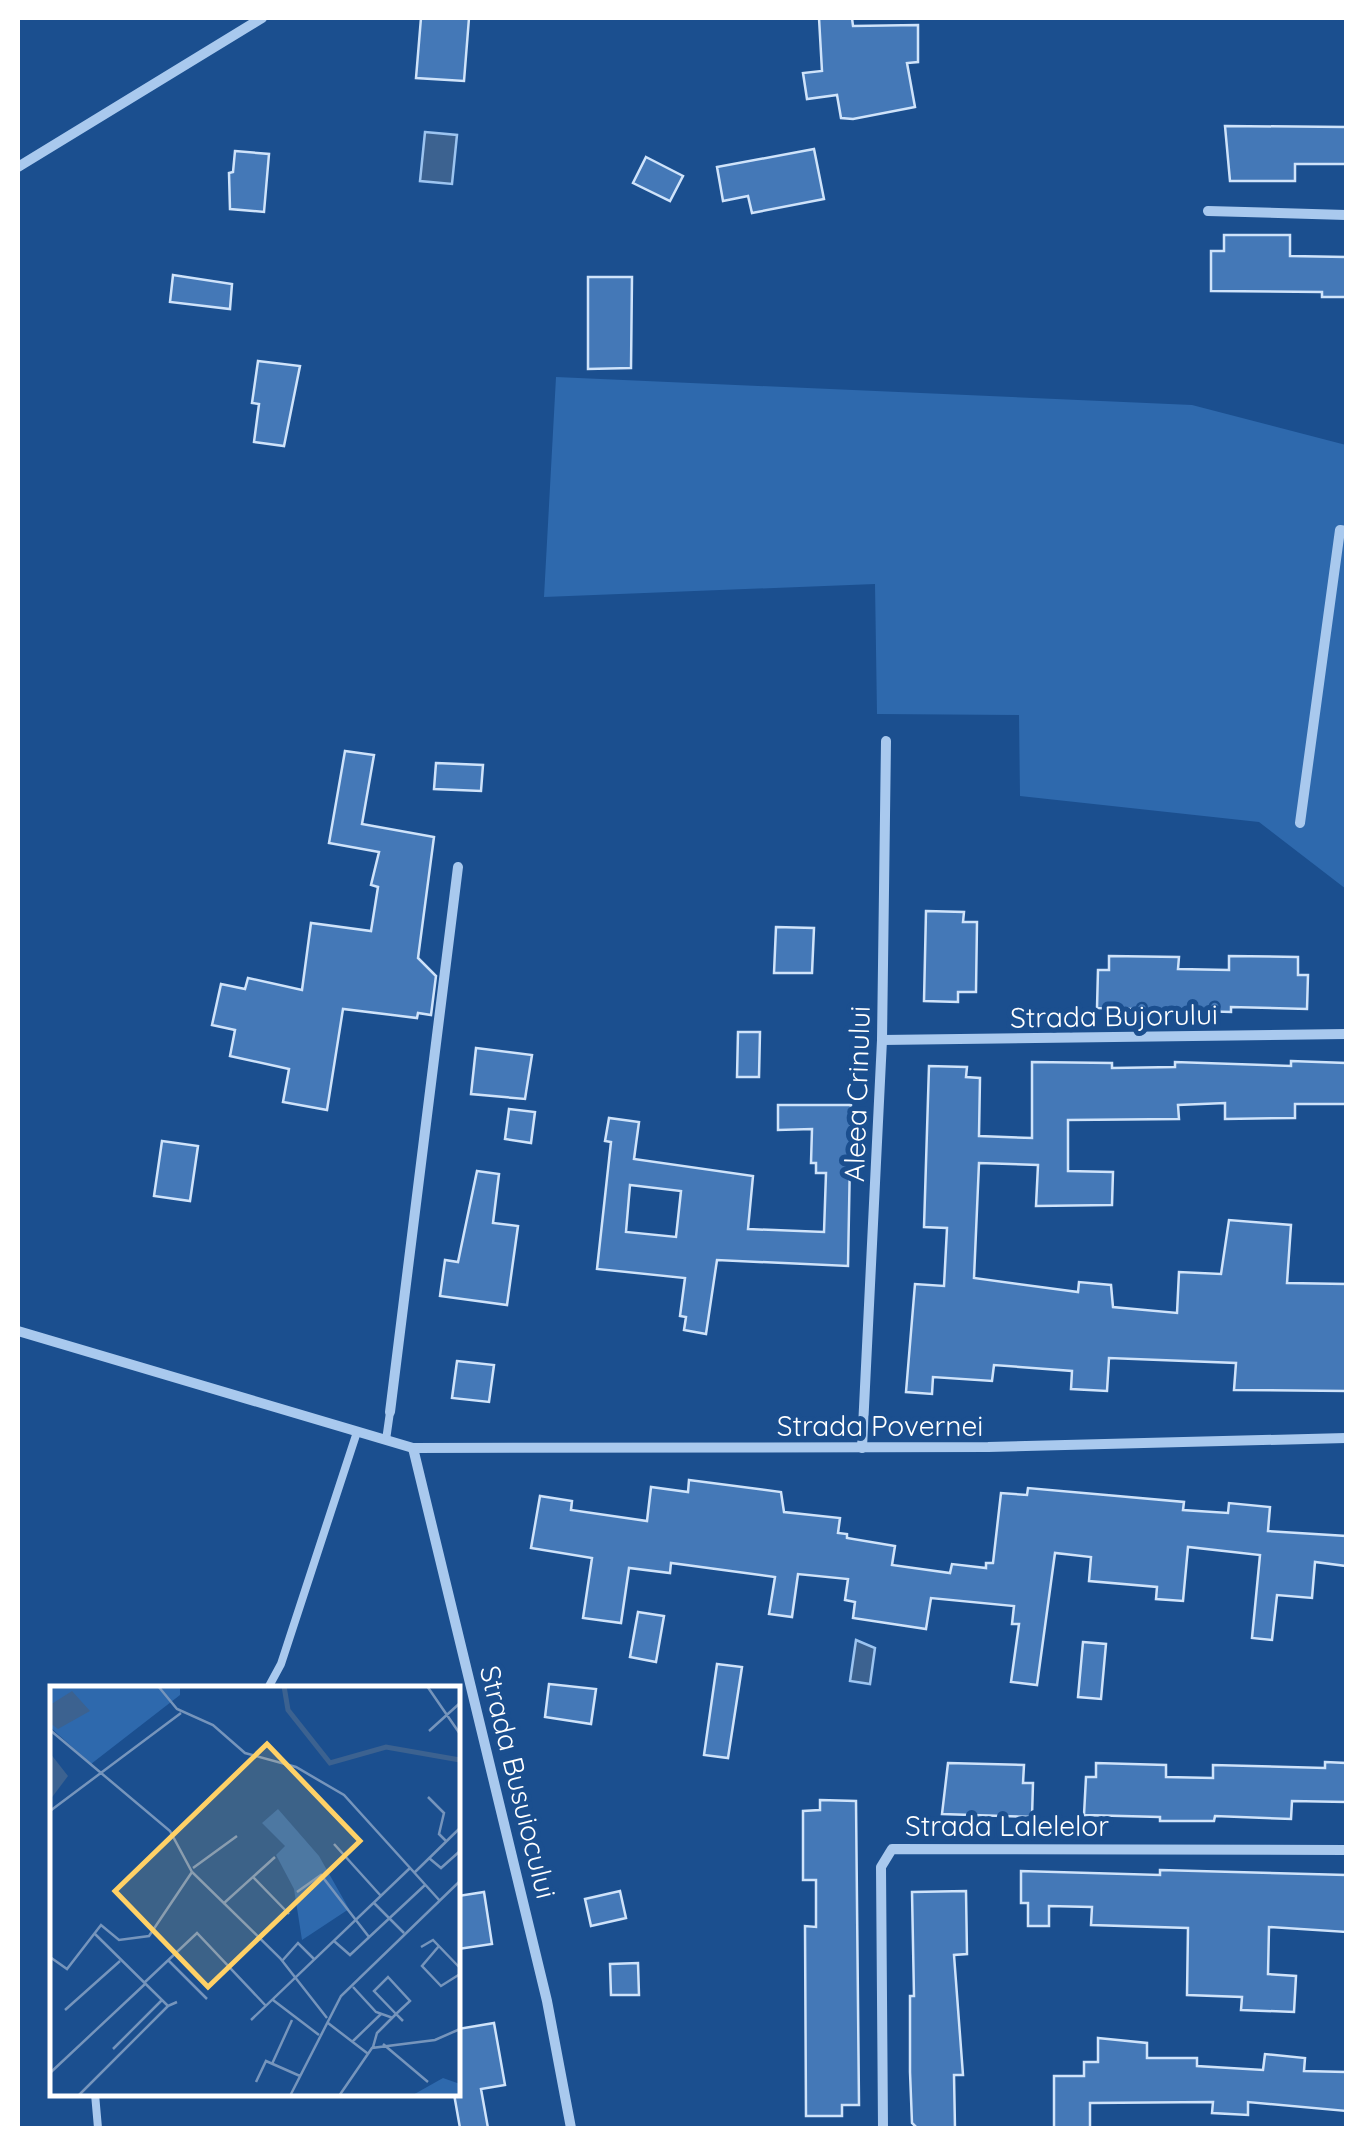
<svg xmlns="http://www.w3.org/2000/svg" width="1364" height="2146" viewBox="0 0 1364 2146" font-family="Quicksand,sans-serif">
  <rect width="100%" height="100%" fill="#1b4f8f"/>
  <polygon fill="#2e69ad" points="556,377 1192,405 1346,445 1346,889 1259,822 1020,796 1019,715 877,714 875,584 544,597"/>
  <g fill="#3c6290" stroke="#9cc4f0" stroke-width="2.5">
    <polygon points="425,132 457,135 452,184 420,181"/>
    <polygon points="856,1640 875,1648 870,1684 850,1681"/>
  </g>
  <g fill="#4478b7" stroke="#cfe3fa" stroke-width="2.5" fill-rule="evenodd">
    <polygon points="421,18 469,18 464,81 416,78"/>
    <polygon points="819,18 852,18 853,26 918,25 918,62 907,63 915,107 853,119 841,118 837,95 807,99 803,73 822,71"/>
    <polygon points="1225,126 1346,127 1346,164 1295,164 1295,181 1230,181"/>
    <polygon points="814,149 824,199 752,213 748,196 723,201 717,167"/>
    <polygon points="235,151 269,154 264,212 230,209 229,173 233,172"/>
    <polygon points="646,157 683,176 670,201 633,183"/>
    <polygon points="1224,235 1290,235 1290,256 1346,257 1346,297 1322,297 1322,292 1211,291 1211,251 1224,251"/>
    <polygon points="173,275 232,284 230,309 170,302"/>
    <polygon points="588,277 632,277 631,368 588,369"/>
    <polygon points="258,361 300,366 284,446 254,442 259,404 252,403"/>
    <polygon points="345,751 374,755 362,824 434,837 418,958 436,976 431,1015 418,1013 417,1018 343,1009 327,1110 283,1102 289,1069 230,1056 235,1030 212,1025 221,984 245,989 248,978 302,990 311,923 371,931 378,887 371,885 379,852 329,843"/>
    <polygon points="436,763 483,765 481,791 434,789"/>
    <polygon points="926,911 964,912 963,922 977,922 976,992 958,992 958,1002 924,1001"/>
    <polygon points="776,927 814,928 812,973 774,973"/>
    <polygon points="1109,956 1179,957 1178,969 1229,970 1229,956 1298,957 1298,975 1308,975 1307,1009 1231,1007 1231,1012 1097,1008 1098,970 1109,970"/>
    <polygon points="738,1032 760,1032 759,1077 737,1077"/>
    <polygon points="476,1048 532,1055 525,1099 471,1094"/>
    <polygon points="1291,1061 1346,1063 1346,1104 1295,1104 1295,1118 1225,1119 1225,1103 1178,1105 1179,1119 1068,1120 1068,1171 1113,1172 1112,1205 1036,1206 1038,1165 979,1163 974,1278 1078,1292 1079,1282 1111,1285 1113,1307 1177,1313 1179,1272 1221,1274 1229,1220 1291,1225 1287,1283 1346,1284 1346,1391 1234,1390 1236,1363 1109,1358 1107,1391 1071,1389 1072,1371 994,1365 992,1381 933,1377 932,1394 906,1392 915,1284 944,1286 947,1228 924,1227 929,1066 967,1067 966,1077 980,1078 979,1136 1032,1138 1032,1062 1112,1063 1112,1068 1175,1067 1175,1062 1291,1066"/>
    <path d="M778,1105H851L848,1266L717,1260L706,1334L684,1330L686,1317L680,1316L685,1278L597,1269L611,1142L605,1141L609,1118L639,1122L634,1159L753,1176L748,1229L824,1232L826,1173H816V1163H811L812,1129L778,1130ZM630,1185L681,1191L676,1237L626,1232Z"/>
    <polygon points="509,1109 535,1112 531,1143 505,1139"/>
    <polygon points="162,1141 198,1146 190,1201 154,1196"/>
    <polygon points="477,1171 499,1174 493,1223 518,1226 507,1305 440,1296 445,1260 458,1262"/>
    <polygon points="457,1361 494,1365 489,1402 452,1398"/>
    <polygon points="689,1480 781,1492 784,1512 840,1518 838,1533 847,1534 847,1538 895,1546 892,1565 950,1573 952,1564 986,1568 986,1563 993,1563 1001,1493 1027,1495 1028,1488 1184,1502 1183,1510 1228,1513 1229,1503 1270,1507 1268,1531 1346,1536 1346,1566 1315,1562 1312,1598 1277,1595 1272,1640 1252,1638 1260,1555 1188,1547 1183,1601 1156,1599 1157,1587 1089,1581 1091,1557 1055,1553 1037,1685 1011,1682 1019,1624 1012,1624 1014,1606 931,1598 926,1629 853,1618 855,1602 845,1600 848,1579 798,1574 792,1617 769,1614 775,1577 671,1563 670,1573 629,1568 621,1623 583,1618 592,1558 531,1548 540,1496 572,1501 571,1510 647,1521 651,1487 688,1492"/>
    <polygon points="638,1612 664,1616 656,1662 630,1657"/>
    <polygon points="1083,1642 1106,1644 1101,1699 1078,1697"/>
    <polygon points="717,1664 742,1667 728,1758 704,1755"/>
    <polygon points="549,1684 596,1689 591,1724 545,1717"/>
    <polygon points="1325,1762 1346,1763 1346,1802 1292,1801 1291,1819 1215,1816 1214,1821 1160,1821 1160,1817 1084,1815 1086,1777 1096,1777 1096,1763 1166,1765 1166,1777 1213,1778 1213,1765 1325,1768"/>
    <polygon points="948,1763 1024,1765 1023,1783 1033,1783 1032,1817 942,1814"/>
    <polygon points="820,1800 856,1801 859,2105 842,2105 842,2116 806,2116 805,1926 816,1927 816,1880 803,1880 803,1811 820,1810"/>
    <polygon points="1160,1870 1346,1875 1346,1932 1269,1927 1268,1974 1296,1976 1294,2012 1241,2010 1242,1997 1187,1995 1188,1928 1091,1925 1092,1907 1049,1906 1049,1926 1028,1926 1028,1903 1021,1903 1021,1871 1160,1875"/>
    <polygon points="620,1891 626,1918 591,1926 585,1899"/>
    <polygon points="966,1891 967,1954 954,1955 963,2075 954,2075 955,2128 917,2128 912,2123 910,2072 910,1996 914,1996 912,1892"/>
    <polygon points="484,1892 492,1944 458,1949 458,1896"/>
    <polygon points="638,1963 639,1995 611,1995 610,1964"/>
    <polygon points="494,2023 505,2085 481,2089 488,2128 460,2128 454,2094 458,2094 458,2029"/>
    <polygon points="1098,2038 1147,2043 1147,2058 1197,2058 1197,2066 1263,2070 1265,2054 1305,2058 1304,2071 1346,2072 1346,2111 1248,2102 1248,2115 1212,2113 1213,2102 1090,2103 1090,2128 1054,2128 1054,2076 1084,2076 1084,2062 1098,2062"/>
  </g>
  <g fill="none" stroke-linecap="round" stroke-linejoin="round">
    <g stroke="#a9c9ee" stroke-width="8">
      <polyline points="386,1440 390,1412"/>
      <polyline points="268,1688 281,1664 357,1432"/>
      <polyline points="95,2094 98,2128"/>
    </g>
    <g stroke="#a9c9ee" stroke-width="10">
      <polyline points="18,167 262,18"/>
      <polyline points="1208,211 1346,215"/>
      <polyline points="1300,823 1340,530 1346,531"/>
      <polyline points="882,1040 1346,1034"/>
      <polyline points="18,1331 413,1448 988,1447 1346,1438"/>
      <polyline points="390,1412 458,867"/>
      <polyline points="413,1448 547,2001 571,2128"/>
      <polyline points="862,1448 882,1040 886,741"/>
      <polyline points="883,2128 881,1867 892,1849 1346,1850"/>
    </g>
  </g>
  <g text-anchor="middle" stroke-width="10" stroke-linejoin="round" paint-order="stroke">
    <g font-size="28" fill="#fff" stroke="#1b4f8f">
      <text transform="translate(1114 1016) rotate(-1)" y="10">Strada Bujorului</text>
      <text transform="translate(857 1094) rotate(-88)" y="10">Aleea Crinului</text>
      <text x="880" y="1436">Strada Povernei</text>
      <text transform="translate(518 1782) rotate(76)" y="10">Strada Busuiocului</text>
      <text x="1007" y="1836">Strada Lalelelor</text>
    </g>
  </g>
  <g transform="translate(50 1686)">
    <rect width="410" height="410" fill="#1b4f8f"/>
    <path d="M0,0H130V9L41,78L0,41ZM228,123L269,170L299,223L252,254L244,203L226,169L235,160L212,137ZM393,392L410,398V410H361Z" fill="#2e69ad"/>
    <path d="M22,5L40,25L8,43L0,37V19ZM0,67L18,90L0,114Z" fill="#3c6290"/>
    <path fill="none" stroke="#3c6290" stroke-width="5" d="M234,0L238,24L280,77L336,61L410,74"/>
    <path fill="none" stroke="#7695bc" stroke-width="2.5" d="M108,0L127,23L163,39L195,67L246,81L294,109L390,215M377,0L410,48M0,44L120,145L142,186L230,272L277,332M379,45L410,17M378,111L394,127L389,148L396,155M0,125L131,27M284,158L331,210M379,172L391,182L410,165M143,182L187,150M364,187L410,142M203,191L239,228M247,206L271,189L319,251M324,217L354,247M173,218L225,171M44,247L118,320L127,316M284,255L300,269L375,199M389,260L372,280L391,300L410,288M371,261L383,254L410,282M0,271L17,283L51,239L69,254L99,250L142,186M118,274L157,313M232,275L248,257L265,274M94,297L147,247L216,320M303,301L326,326L343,332M223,314L269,349M15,324L70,275M201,334L360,182M278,337L317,367M302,356L331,328M333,358L378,396M323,361L327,347L346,328L360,315L338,291L324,305L346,328L353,335M63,363L112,314M222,378L242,334M0,387L95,298M206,396L216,375L250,390M28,410L118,320M240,410L291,310L410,195M289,410L322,362L385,354L410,343"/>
    <path fill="#ffd166" fill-opacity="0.15" stroke="#ffd166" stroke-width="5" d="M217,58L310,155L158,301L65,205Z"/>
    <rect width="410" height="410" fill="none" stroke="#fff" stroke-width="5"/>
  </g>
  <rect width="1364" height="2146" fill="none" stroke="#ffffff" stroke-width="40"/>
</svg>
